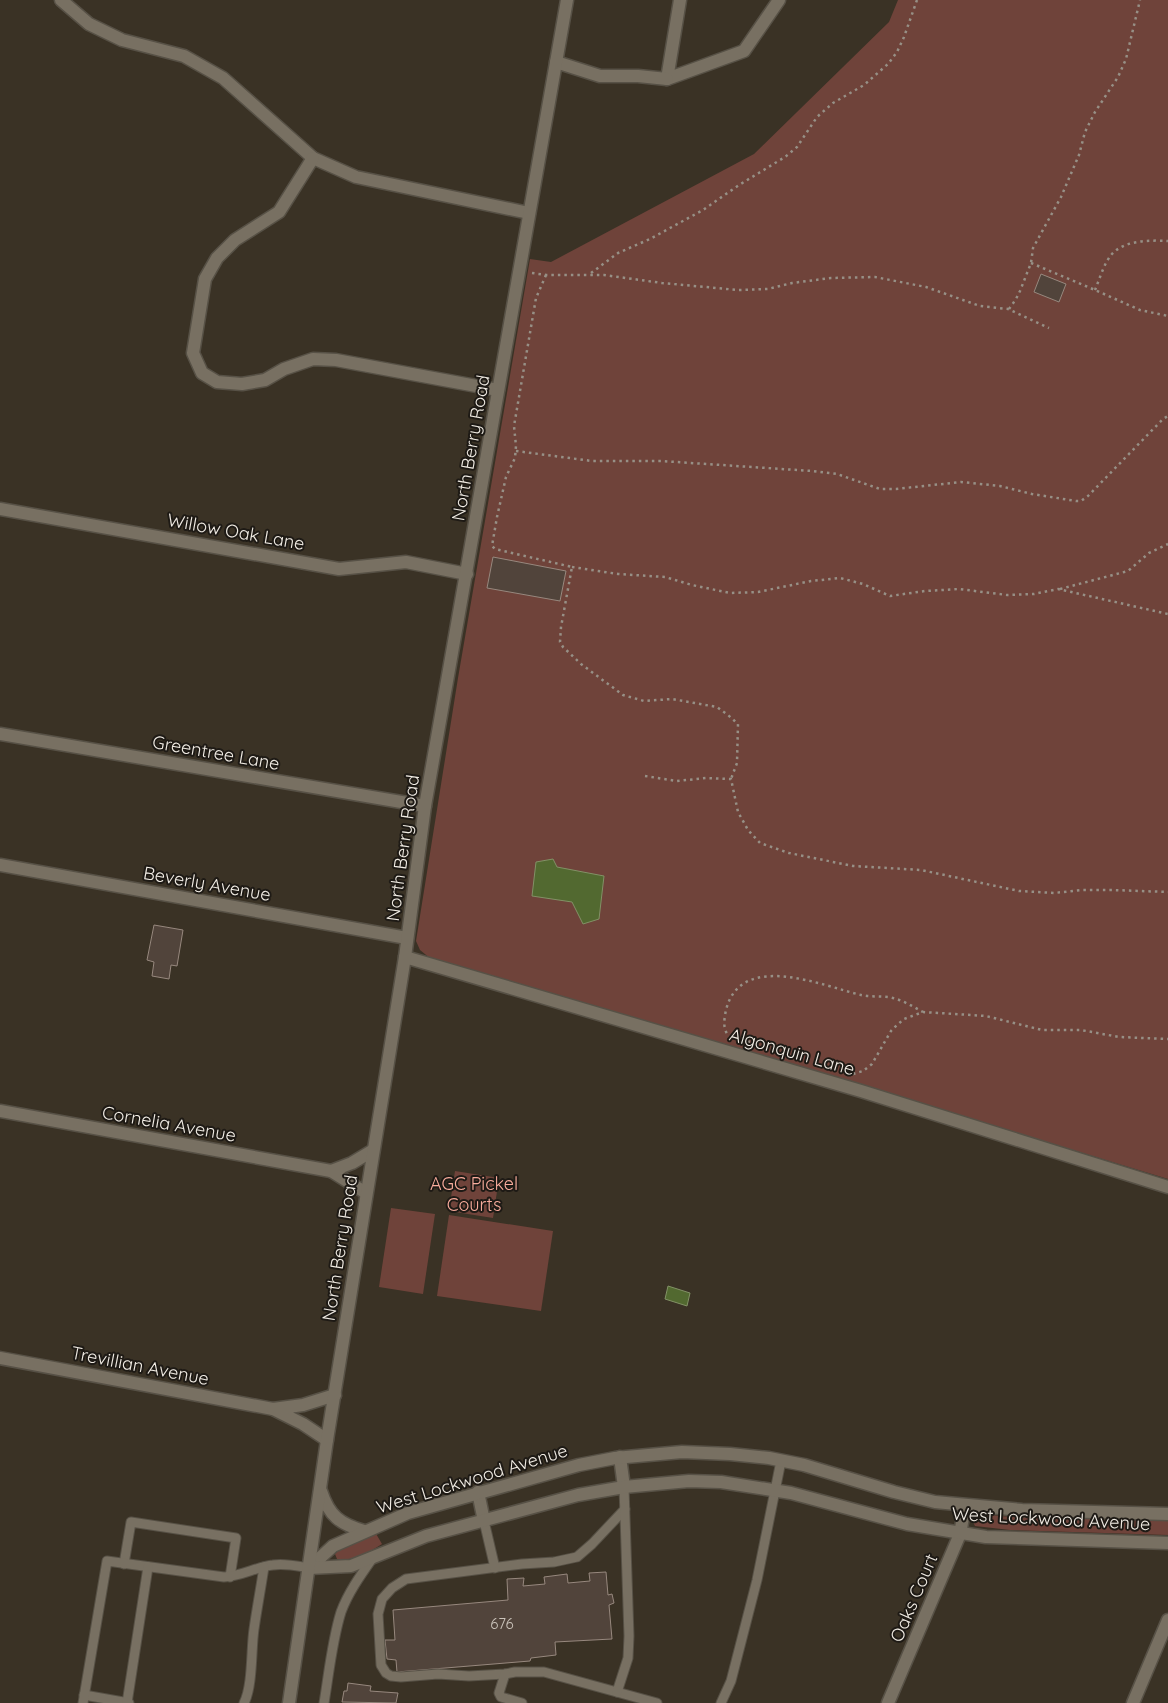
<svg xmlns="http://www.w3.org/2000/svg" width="1168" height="1703" viewBox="0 0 1168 1703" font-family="Quicksand,sans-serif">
  <rect width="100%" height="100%" fill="#3a3225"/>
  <g fill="#6f433a">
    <polygon points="898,0 1168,0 1168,1179 691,1034 431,959 420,950 416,941 458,678 530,259 551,262 754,154 889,22"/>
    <polygon points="455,1171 499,1178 493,1218 449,1211"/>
    <polygon points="391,1208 435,1214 423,1294 379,1287"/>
    <polygon points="449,1215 553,1231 541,1311 437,1296"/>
    <polygon points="979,1514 1012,1517 1168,1521 1168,1535 1010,1530 975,1526 973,1522"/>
    <path d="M375,1532L382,1544C369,1552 353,1562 337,1559L335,1554L339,1550Z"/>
  </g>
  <g fill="#526930" stroke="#829166">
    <polygon points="553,859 557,867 604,876 599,919 583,924 572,902 532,896 536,862"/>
    <polygon points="668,1286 690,1293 687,1306 665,1299"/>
  </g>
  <g fill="#51443b" stroke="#97887e">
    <polygon points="1041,274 1066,284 1059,302 1034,292"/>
    <polygon points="493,557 566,571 560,601 487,588"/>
    <polygon points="154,925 183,930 177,966 171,965 169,979 152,976 154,962 147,960"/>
    <polygon points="606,1572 608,1595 612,1594 614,1603 609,1605 612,1639 555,1642 556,1655 531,1658 530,1661 397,1672 396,1660 387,1659 385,1640 395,1640 393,1610 508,1600 507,1579 524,1578 523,1586 545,1584 544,1577 567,1574 568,1583 590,1581 589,1573"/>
    <polygon points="348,1683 371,1686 370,1691 398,1693 396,1703 342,1702 344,1691 347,1691"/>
  </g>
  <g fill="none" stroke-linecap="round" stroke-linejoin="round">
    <defs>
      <g id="service">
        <polyline points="625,1509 592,1544 577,1557 554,1562 522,1564 406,1579 392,1588 382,1599 378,1614 381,1665 386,1673 391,1676 401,1677 438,1674 469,1676 505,1674 515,1672 544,1672 657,1703"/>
        <polyline points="484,1521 495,1568"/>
        <polyline points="124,1564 131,1522 236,1538 230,1577"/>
        <polyline points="505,1674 499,1693 501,1697 522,1703"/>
        <polyline points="617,1692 628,1658 629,1636 624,1487"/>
        <polyline points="84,1695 129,1703"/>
        <path d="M83,1703L107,1561L224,1577C242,1576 256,1567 273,1565C285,1563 297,1566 309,1568"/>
        <polyline points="127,1703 148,1567"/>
        <path d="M244,1703C253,1686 251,1648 254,1629C257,1608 261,1587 264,1567"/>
        <path d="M324,1703C329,1673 332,1641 341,1612C348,1593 360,1576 372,1559"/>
        <polyline points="721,1703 731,1681 757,1580 781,1461"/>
      </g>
      <g id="minor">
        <polyline points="61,0 89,24 122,40 184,56 223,78 313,158 356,177 529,213"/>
        <polyline points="680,0 667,79 744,51 779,0"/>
        <polyline points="556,62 600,76 638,76 667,79"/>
        <polyline points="313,158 279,212 235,240 217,258 205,279 193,353 202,373 217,382 242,384 265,380 284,369 313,359 336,360 498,390"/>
        <polyline points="0,509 339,569 406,562 467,574"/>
        <polyline points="0,734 425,806"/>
        <polyline points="0,865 407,938"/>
        <polyline points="405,957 861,1091 1168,1187"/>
        <polyline points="0,1111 331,1171"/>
        <polyline points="366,1193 331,1171 352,1163 372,1151"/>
        <polyline points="0,1358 273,1409"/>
        <polyline points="327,1440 303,1424 273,1409 303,1405 335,1395"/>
        <polyline points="888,1703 960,1534 965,1506"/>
        <polyline points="1133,1703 1168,1620"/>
      </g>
      <g id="secondary">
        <polyline points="620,1457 624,1487"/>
        <path d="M321,1491C329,1516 340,1524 364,1531"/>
        <polyline points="478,1492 484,1521"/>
        <polyline points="309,1568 333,1546 408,1513 579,1465 615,1458 682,1452 730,1454 769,1458 804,1465 894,1492 935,1502 1022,1510 1168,1514"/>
        <polyline points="309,1568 351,1566 426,1536 578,1495 624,1487 689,1481 721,1482 791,1493 907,1524 986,1537 1168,1543"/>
        <polyline points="289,1703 327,1440 405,957 425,806 567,0"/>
      </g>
    </defs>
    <use href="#service" stroke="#575146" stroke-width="11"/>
    <use href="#minor" stroke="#575146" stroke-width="15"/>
    <use href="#secondary" stroke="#575146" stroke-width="15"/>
    <g stroke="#979086" stroke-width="2.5" stroke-dasharray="2.5 4" stroke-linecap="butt">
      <polyline points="1031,263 1095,290 1140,310 1168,316"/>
      <polyline points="532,273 546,275 604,275 662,283 738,290 768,289 792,283 831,278 875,277 926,287 980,306 1008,309 1049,328"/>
      <polyline points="591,273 618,253 650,239 703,210 739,185 785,157 797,147 817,117 833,103 864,85 888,64 897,52 904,37 917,0"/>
      <polyline points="546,275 536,298 514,426 516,446 515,458 506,477 497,517 492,546 495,549 572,567 561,627 560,642 563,647 581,664 623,695 644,701 672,699 717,707 728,715 738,724 737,763 731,779"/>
      <path d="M1095,290C1100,278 1104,263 1112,254C1125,240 1150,240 1168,241"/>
      <polyline points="1009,309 1016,299 1020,291 1031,263 1033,248 1061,197 1079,155 1085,132 1095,112 1118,77 1126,59 1140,0"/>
      <polyline points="516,451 592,461 661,461 812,471 837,474 880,489 896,489 961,482 1000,486 1032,494 1076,501 1081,501 1088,496 1163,419 1168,416"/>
      <polyline points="572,567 618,574 665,577 692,585 730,593 758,592 811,581 840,578 863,584 890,596 925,591 959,589 1007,595 1034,594 1058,589 1168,614"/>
      <polyline points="1060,589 1128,571 1149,553 1168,544"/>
      <polyline points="645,776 677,781 706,778 731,779 738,812 748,830 760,843 789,853 853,866 921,870 1019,891 1054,893 1082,890 1112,890 1168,892"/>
      <path d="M731,1038C722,1031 724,1020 726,1010C741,950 823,986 861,995C870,997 879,996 888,997C901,999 912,1006 923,1012"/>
      <polyline points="741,1041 752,1042 759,1046"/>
      <polyline points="853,1074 863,1071 872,1064 891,1031 897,1025 904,1019 923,1012 986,1016 1042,1030 1081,1030 1119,1037 1168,1039"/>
    </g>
    <use href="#service" stroke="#787062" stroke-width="9"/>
    <use href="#minor" stroke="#787062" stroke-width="12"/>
    <use href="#secondary" stroke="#787062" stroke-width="12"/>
  </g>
  <g text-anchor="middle" stroke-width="4" stroke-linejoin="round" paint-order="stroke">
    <g font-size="15" fill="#cac3ba">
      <text x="502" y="1629">676</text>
    </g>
    <g font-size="18" fill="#f2ede5" stroke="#1e1a15">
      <text transform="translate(471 448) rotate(-80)" y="6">North Berry Road</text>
      <text transform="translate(236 532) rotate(10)" y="6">Willow Oak Lane</text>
      <text transform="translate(216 753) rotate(10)" y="6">Greentree Lane</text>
      <text transform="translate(403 848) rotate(-82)" y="6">North Berry Road</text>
      <text transform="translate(207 884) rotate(10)" y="6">Beverly Avenue</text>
      <text transform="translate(792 1052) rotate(16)" y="6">Algonquin Lane</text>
      <text transform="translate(169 1124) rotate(10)" y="6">Cornelia Avenue</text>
      <text transform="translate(340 1248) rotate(-81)" y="6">North Berry Road</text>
      <text transform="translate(140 1366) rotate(11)" y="6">Trevillian Avenue</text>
      <text transform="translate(472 1479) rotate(-17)" y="6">West Lockwood Avenue</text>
      <text transform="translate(1051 1519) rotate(3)" y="6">West Lockwood Avenue</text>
      <text transform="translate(914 1598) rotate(-67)" y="6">Oaks Court</text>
    </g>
    <g font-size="18" fill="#faad9d" stroke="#1e1a15">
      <text x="474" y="1190">AGC Pickel<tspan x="474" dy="21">Courts</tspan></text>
    </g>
  </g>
</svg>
